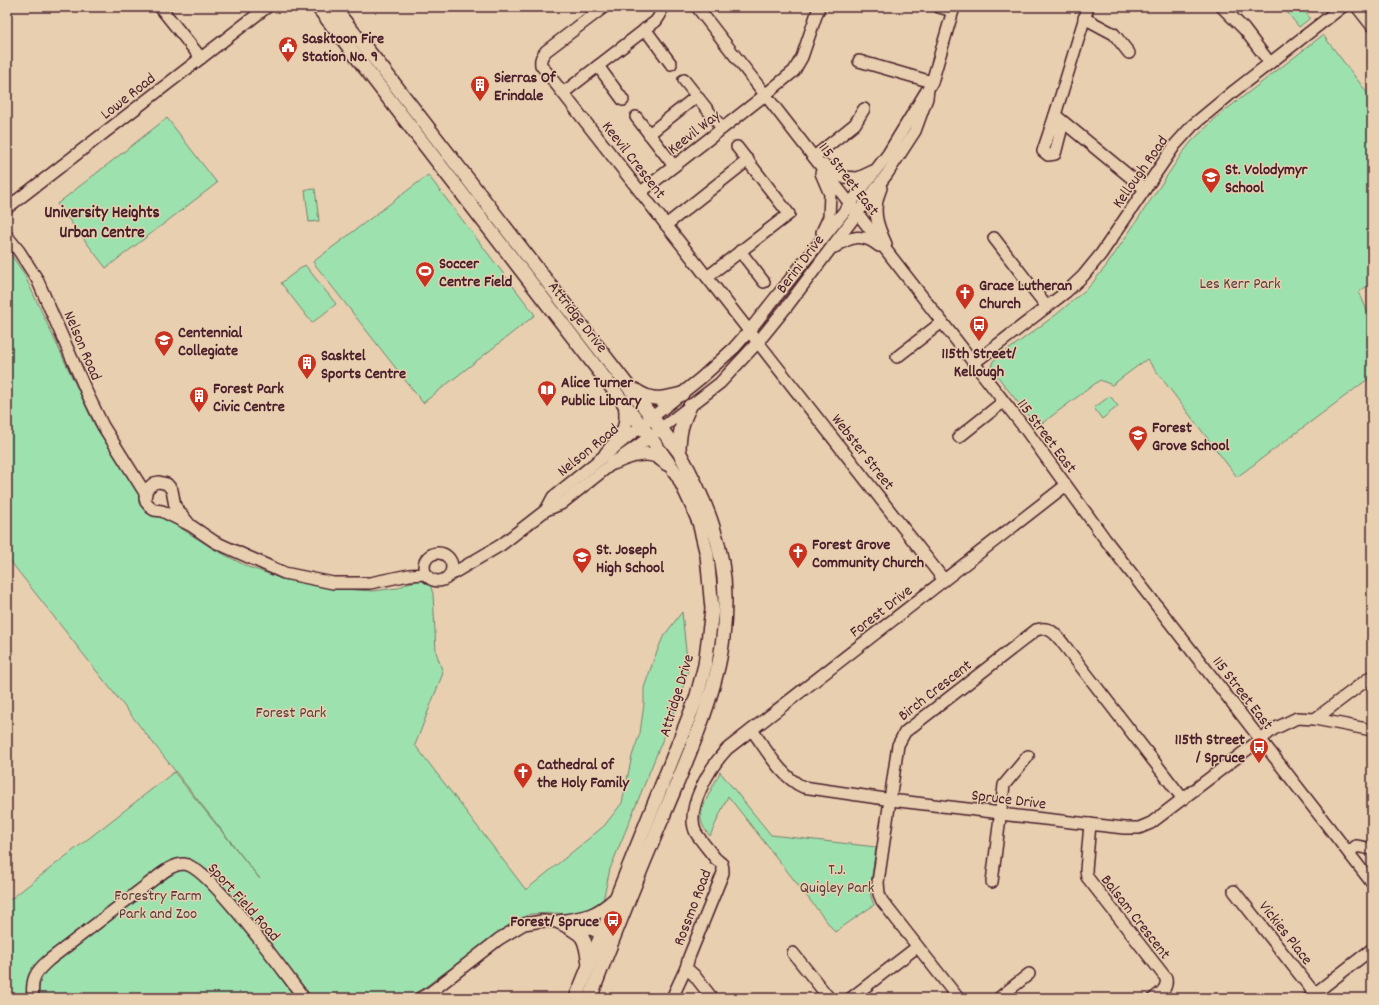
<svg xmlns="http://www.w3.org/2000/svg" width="1379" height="1005" viewBox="0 0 1379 1005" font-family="Dekko,sans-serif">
  <rect width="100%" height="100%" fill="#e8cfb0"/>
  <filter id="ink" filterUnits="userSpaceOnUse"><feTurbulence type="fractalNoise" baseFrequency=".025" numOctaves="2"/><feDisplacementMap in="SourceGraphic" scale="8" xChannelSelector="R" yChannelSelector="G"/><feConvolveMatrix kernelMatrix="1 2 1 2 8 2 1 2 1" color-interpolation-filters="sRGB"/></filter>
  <g filter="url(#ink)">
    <g fill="#9de2ae" stroke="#74806c">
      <polygon points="1283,7 1301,7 1310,18 1299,27"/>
      <polygon points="1323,35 1372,99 1372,282 1359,292 1372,322 1372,376 1237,477 1147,359 1112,385 1100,380 1037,427 991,368 993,361 1057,314 1090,286 1107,265 1181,155 1191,142 1218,116"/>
      <polygon points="167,118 217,183 106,268 57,204"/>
      <polygon points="428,175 535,315 423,403 313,262"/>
      <polygon points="315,189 319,221 309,222 305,190"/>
      <polygon points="7,249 23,272 94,424 139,495 139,503 146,511 160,515 212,548 248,567 281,578 329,588 372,591 398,588 408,583 420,580 430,584 433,594 436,652 443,673 415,745 526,890 604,826 622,803 632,756 640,733 644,704 644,688 654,659 663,637 682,612 688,670 680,697 610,869 602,905 580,915 556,913 530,914 503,930 410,998 7,998 7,902 174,772 260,879 7,557"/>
      <polygon points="305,265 336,304 312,323 281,283"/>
      <polygon points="1110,396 1118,406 1102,419 1094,408"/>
      <path d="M720,772L771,835L876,847L870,890L871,897L874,905L835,932L728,796L710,836C706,831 702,826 701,819C699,810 716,781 720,772Z"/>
    </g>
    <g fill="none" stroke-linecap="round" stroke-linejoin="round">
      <defs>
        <g id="minor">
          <polyline points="160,7 201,58"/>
          <path d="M604,7L546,51C542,56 540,59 541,65L944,580"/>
          <polyline points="697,7 1026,430 1105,539 1372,883"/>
          <polyline points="939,7 953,11"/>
          <polyline points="1088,7 1055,115 1145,189"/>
          <polyline points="1222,7 1244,29 1270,63"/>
          <polyline points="1357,7 1372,26"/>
          <polyline points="1084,18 1114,34 1129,53"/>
          <polyline points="645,29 671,64"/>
          <polyline points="859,61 932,82"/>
          <polyline points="598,66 623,100"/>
          <polyline points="684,80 722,128"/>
          <polyline points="563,93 656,21 660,15 660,7"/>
          <polyline points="1055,115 1043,151 1048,155 1055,154 1063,123"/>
          <polyline points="636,117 674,166"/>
          <polyline points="649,134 697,96"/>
          <polyline points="814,157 855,124 864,109"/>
          <polyline points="824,165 842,177 858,178 873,171"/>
          <polyline points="821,173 830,194 829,217 822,232"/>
          <path d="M881,188C872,209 876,223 886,244"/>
          <polyline points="641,192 765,95 794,71 802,57 819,7"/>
          <polyline points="7,208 267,7"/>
          <polyline points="666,225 748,160"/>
          <polyline points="7,236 19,251 37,279 87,393 103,426 145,493"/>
          <polyline points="994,238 1047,307"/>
          <path d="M835,247C851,236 863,233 879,246"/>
          <polyline points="740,251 764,282"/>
          <polyline points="707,277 789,214 737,147"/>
          <polyline points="897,357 942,322"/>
          <polyline points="974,363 1066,292 1083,276 1101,254 1175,145 1193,125 1234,91 1342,7"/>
          <polyline points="959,437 1003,402"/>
          <polyline points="546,510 553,497 701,378 734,348 749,331 850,204 888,154 932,82 954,7"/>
          <polyline points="190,525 175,506 172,490 167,484 159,482 154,483 147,489 145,498 146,502 151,508 154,510 162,511 190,525 215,542 284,573 333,583 370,583 409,575 426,574"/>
          <circle cx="438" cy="567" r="14"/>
          <polyline points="450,575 501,545 546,510 561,504 609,466 650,437 720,383 758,342 788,305 887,174 915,131 927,98 928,89"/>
          <polyline points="1315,719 1372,676"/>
          <path d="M752,730C766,749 781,777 803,787L899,801L993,812L1009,815L1124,828H1139L1151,823L1274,729L1297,718L1315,719L1372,730"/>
          <path d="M1090,824L1086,870L1087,877L1166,978C1168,988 1161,993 1154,998"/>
          <polyline points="1349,853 1356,846 1372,849"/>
          <polyline points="992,882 1004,785 1028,756"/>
          <polyline points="1234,891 1315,994"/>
          <polyline points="793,953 829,998"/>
          <polyline points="686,968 694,975 712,998"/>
          <path d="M33,998C31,979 35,972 49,960L157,877C165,871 174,864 184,864C209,866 286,975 304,998"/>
          <polyline points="420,998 431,992 499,939 524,924 542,921 559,922 593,930 609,936"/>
          <path d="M672,998L686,968L689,957L723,873C723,870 723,867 722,864C720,862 717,860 715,858C709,850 701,841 696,833C684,809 711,766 727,749L1065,486"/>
          <polyline points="851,998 917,947"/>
          <path d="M958,998L882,901L879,894L878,882L898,745L905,732L1036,630C1051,625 1057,636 1065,646L1183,799"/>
          <polyline points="999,998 1029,974"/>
          <polyline points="1309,998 1372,949"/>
        </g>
        <g id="major">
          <polyline points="318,7 650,437 678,476 689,499 699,522 707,555 712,609 705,665 696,699 679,742 576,998"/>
          <path d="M333,7L382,68L679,452C704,497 725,545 725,597C725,623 723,650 716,675C704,723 681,773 662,819C637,878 613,938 590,998"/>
          <path d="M635,390C652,402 663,399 682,394"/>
          <path d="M679,452C679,433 682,422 690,406"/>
          <path d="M606,454C622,435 629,429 625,403"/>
          <path d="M613,463C626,458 642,450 656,456C660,458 664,462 667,464"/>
          <path d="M559,922C584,918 594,918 614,900"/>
          <path d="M559,922C584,935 585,935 589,964"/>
        </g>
      </defs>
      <use href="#minor" stroke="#4a1f2b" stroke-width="14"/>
      <use href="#major" stroke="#4a1f2b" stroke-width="16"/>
      <use href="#minor" stroke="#e8cfb0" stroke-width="11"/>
      <use href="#major" stroke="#e8cfb0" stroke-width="13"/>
    </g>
  </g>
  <defs>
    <symbol id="civic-pin" viewBox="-11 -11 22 30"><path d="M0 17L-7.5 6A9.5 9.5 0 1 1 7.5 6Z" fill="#c8321e" stroke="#e8cfb0"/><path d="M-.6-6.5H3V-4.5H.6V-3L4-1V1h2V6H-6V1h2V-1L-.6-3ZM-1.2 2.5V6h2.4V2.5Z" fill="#fff"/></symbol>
    <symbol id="building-pin" viewBox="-11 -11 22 30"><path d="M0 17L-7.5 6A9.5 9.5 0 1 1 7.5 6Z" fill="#c8321e" stroke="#e8cfb0"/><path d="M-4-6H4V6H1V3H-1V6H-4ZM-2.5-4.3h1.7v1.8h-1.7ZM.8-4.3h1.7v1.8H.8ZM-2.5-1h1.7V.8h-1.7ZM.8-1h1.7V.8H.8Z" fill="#fff"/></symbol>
    <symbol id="school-pin" viewBox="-11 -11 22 30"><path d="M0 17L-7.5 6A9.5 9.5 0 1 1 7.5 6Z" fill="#c8321e" stroke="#e8cfb0"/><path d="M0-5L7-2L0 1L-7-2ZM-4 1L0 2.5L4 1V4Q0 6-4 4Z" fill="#fff"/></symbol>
    <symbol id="stadium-pin" viewBox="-11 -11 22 30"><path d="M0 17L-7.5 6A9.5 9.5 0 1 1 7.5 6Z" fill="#c8321e" stroke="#e8cfb0"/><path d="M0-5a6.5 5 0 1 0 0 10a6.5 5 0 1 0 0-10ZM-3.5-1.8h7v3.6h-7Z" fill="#fff"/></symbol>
    <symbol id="church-pin" viewBox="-11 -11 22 30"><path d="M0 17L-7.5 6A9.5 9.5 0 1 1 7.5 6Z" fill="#c8321e" stroke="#e8cfb0"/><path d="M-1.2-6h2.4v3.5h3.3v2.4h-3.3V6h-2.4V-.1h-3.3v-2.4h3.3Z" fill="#fff"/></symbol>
    <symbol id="bus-pin" viewBox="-11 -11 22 30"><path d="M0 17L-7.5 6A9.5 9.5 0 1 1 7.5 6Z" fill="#c8321e" stroke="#e8cfb0"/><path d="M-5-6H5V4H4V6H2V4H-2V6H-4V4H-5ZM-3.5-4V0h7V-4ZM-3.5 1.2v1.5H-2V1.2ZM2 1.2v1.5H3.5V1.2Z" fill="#fff"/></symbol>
    <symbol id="library-pin" viewBox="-11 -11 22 30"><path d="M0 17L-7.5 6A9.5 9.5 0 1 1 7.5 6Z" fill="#c8321e" stroke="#e8cfb0"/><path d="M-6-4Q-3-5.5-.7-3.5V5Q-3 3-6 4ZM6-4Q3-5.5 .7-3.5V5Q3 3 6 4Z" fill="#fff"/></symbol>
  </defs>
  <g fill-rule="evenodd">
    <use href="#civic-pin" x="277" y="35" width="22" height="30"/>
    <use href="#building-pin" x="469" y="74" width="22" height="30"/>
    <use href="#school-pin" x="1200" y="166" width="22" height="30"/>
    <use href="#stadium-pin" x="414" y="260" width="22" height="30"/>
    <use href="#church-pin" x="954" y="282" width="22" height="30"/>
    <use href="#bus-pin" x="968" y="314" width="22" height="30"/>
    <use href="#school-pin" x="153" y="329" width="22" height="30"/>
    <use href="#building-pin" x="296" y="352" width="22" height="30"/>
    <use href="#library-pin" x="536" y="379" width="22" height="30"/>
    <use href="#building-pin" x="188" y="385" width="22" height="30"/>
    <use href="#school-pin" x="1127" y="424" width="22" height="30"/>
    <use href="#church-pin" x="787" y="541" width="22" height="30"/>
    <use href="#school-pin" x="571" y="546" width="22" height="30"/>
    <use href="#bus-pin" x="1248" y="736" width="22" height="30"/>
    <use href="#church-pin" x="512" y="761" width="22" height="30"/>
    <use href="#bus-pin" x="602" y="909" width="22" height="30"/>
  </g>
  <g text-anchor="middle" stroke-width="3" stroke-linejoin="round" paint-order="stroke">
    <g font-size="16" font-weight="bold" fill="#4a1f2b" stroke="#e8cfb0" text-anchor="start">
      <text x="302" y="43">Sasktoon Fire<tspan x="302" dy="18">Station No. 9</tspan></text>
      <text x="494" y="82">Sierras Of<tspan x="494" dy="18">Erindale</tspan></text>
      <text x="1225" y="174">St. Volodymyr<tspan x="1225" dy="18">School</tspan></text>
      <text x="439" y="268">Soccer<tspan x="439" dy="18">Centre Field</tspan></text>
      <text x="979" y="290">Grace Lutheran<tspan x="979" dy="18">Church</tspan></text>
      <text x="178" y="337">Centennial<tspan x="178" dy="18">Collegiate</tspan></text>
      <text x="979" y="358" text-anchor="middle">115th Street/<tspan x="979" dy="18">Kellough</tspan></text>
      <text x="321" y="360">Sasktel<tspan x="321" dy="18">Sports Centre</tspan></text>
      <text x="561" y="387">Alice Turner<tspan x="561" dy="18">Public Library</tspan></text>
      <text x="213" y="393">Forest Park<tspan x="213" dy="18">Civic Centre</tspan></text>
      <text x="1152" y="432">Forest<tspan x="1152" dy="18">Grove School</tspan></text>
      <text x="812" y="549">Forest Grove<tspan x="812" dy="18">Community Church</tspan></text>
      <text x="596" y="554">St. Joseph<tspan x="596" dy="18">High School</tspan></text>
      <text x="1245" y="744" text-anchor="end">115th Street<tspan x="1245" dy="18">/ Spruce</tspan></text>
      <text x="537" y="769">Cathedral of<tspan x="537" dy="18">the Holy Family</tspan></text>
      <text x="599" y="926" text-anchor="end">Forest/ Spruce</text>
    </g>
    <g font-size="16" fill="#4a1f2b" stroke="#e8cfb0">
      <text transform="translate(127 95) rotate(-38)" y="6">Lowe Road</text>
      <text transform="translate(693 131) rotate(-38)" y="6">Keevil Way</text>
      <text transform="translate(635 159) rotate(52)" y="6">Keevil Crescent</text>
      <text transform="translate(1139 171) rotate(-55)" y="6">Kellough Road</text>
      <text transform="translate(850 178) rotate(52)" y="6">115 Street East</text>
      <text transform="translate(799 263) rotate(-53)" y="6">Berini Drive</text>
      <text transform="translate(579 316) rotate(52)" y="6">Attridge Drive</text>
      <text transform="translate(84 345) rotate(67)" y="6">Nelson Road</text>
      <text transform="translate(1048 435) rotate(53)" y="6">115 Street East</text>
      <text transform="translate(587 449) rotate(-39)" y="6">Nelson Road</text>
      <text transform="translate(864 451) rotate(52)" y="6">Webster Street</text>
      <text transform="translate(880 610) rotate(-38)" y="6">Forest Drive</text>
      <text transform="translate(934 689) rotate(-38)" y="6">Birch Crescent</text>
      <text transform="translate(1244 692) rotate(52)" y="6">115 Street East</text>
      <text transform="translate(675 695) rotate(-73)" y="6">Attridge Drive</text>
      <text transform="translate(1009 798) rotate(7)" y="6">Spruce Drive</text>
      <text transform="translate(245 901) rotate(48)" y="6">Sport Field Road</text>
      <text transform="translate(691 907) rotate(-69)" y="6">Rossmo Road</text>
      <text transform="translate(1137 916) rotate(52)" y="6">Balsam Crescent</text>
      <text transform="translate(1287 932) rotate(52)" y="6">Vickies Place</text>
    </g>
    <g font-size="16" fill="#563c3f" stroke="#e8cfb0">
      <text x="1240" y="288">Les Kerr Park</text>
      <text x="291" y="717">Forest Park</text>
      <text x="837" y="874">T.J.<tspan x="837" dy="18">Quigley Park</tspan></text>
      <text x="158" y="900">Forestry Farm<tspan x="158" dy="18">Park and Zoo</tspan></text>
    </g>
    <g font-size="17" font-weight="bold" fill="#4a1f2b" stroke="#e8cfb0">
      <text x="102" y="217">University Heights<tspan x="102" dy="20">Urban Centre</tspan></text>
    </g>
  </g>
  <rect width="1379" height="1005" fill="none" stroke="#e8cfb0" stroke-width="24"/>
  <rect x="12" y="12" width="1355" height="981" fill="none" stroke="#4a1f2b" stroke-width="1.5" filter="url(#ink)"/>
</svg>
